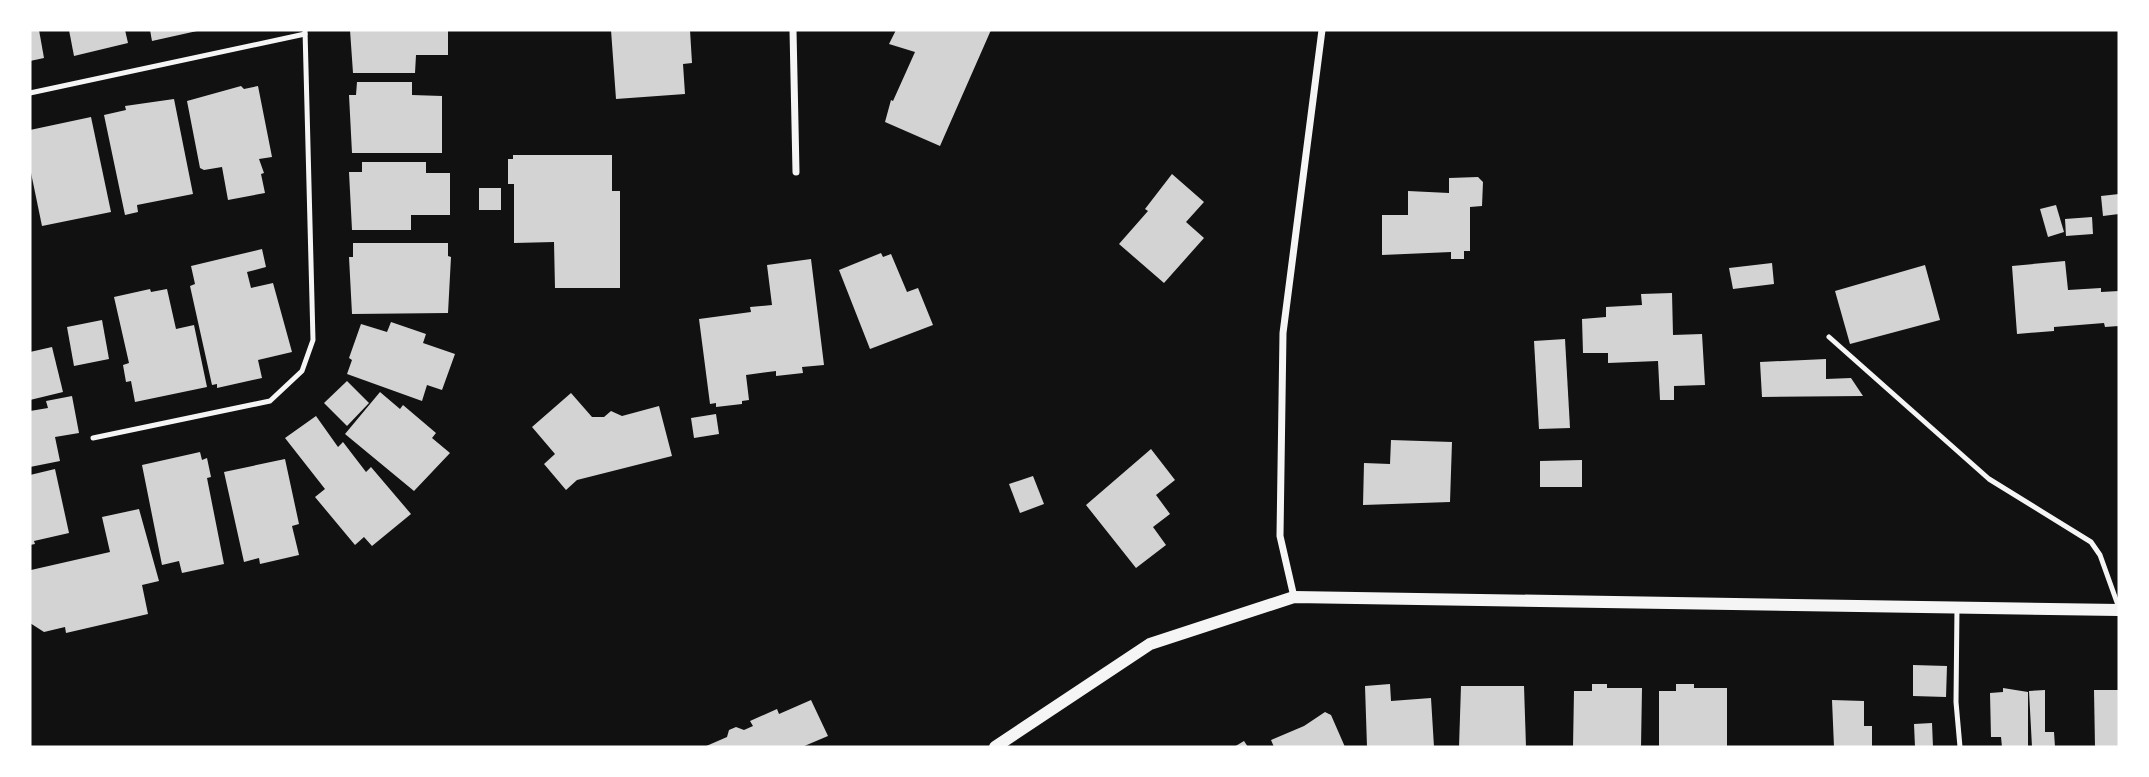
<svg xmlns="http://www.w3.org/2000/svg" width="2149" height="777" viewBox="0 0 2149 777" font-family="'IBM Plex Sans',sans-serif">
  <rect width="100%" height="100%" fill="#111"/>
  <g fill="#d3d3d3">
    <polygon points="30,30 39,30 44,58 30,61"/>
    <polygon points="69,30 125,30 128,43 74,56"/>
    <polygon points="150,30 197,30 197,31 152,41"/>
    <polygon points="350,30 448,30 448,55 416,55 415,73 353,73"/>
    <polygon points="611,30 690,30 692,63 683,64 685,94 616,99"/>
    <polygon points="896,30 991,30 940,146 885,122 891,100 893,101 915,52 889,44"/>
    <polygon points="357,82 412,82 412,95 442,96 442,153 352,153 349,95 356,95"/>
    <polygon points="241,86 244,89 258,86 272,157 259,159 264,173 261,174 265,193 228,200 222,167 204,170 200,168 187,101"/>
    <polygon points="174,99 193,194 137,205 138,212 125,215 104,115 126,110 125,106"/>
    <polygon points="91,117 111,212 42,226 30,168 30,130"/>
    <polygon points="513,155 612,155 612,191 620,191 620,288 555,288 554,242 514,243 514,184 508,184 508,159 513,159"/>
    <polygon points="362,162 426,162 426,173 450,173 450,215 411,215 411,230 352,230 349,172 362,172"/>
    <polygon points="1172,174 1204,202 1186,222 1204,238 1164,283 1119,244 1148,211 1145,209"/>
    <polygon points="1478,177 1483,182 1482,206 1470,207 1470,251 1464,251 1464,259 1451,259 1451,252 1382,255 1382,215 1408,215 1408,191 1449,193 1449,178"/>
    <rect x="479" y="188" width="22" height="22"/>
    <polygon points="2119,194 2119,214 2103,216 2101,196"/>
    <polygon points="2056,205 2064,232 2048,237 2040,209"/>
    <polygon points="2092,217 2093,234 2066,236 2065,219"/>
    <polygon points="353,243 448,243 448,256 451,257 448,313 352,314 349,257 353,257"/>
    <polygon points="262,249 266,267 247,272 251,288 273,283 292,352 258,360 262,378 217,388 217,384 212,385 190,286 195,284 191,266"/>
    <polygon points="881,253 883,257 891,254 907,292 918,288 933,325 870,349 839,270"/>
    <polygon points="811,259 824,365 802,367 803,373 776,376 776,371 746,375 749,400 742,401 742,404 716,407 716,403 710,404 699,319 751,312 750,307 772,305 767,265"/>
    <polygon points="2065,261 2068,290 2101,288 2101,292 2119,291 2119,326 2105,327 2104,323 2054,327 2054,331 2017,334 2012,266"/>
    <polygon points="1772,263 1774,284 1733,289 1729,268"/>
    <polygon points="1925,265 1940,320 1850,344 1835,291"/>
    <polygon points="150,289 151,292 167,289 176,329 194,325 207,387 135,402 131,381 126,382 123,365 129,363 114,297"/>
    <polygon points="1672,293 1673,335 1702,334 1705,385 1674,386 1674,400 1660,400 1658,361 1608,363 1608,353 1583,353 1582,319 1606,317 1606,307 1642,305 1641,294"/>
    <polygon points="102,320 109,359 74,366 67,327"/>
    <polygon points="391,322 426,334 423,343 455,354 442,390 427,385 422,401 347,374 352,360 349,358 361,324 387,332"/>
    <polygon points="1565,339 1570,428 1539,429 1534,341"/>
    <polygon points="52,347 63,392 30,400 30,352"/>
    <polygon points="1826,359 1826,379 1851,378 1863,396 1762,397 1760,362"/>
    <polygon points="347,381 369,403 347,426 324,403"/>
    <polygon points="380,392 400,409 403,405 436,433 432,438 450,453 414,491 345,434"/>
    <polygon points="571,393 592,417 604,417 611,411 622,416 659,406 672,456 577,480 566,490 544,464 555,454 532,427"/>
    <polygon points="72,396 79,433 55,437 60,461 30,467 30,411 48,408 46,401"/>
    <polygon points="716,414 719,434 694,438 691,418"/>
    <polygon points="316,416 338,447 343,442 366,472 371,467 411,514 372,546 364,537 355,545 315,497 325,489 285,438"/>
    <polygon points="1391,440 1452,442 1450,502 1363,505 1364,463 1390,464"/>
    <polygon points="1151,449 1175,480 1156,495 1170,514 1153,527 1166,545 1136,568 1086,505"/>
    <polygon points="200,452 202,460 207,458 211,477 207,478 224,564 182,573 179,561 162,565 142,465"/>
    <polygon points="285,459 299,524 292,526 299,555 260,564 259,558 244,562 224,472"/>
    <polygon points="1582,460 1582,487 1540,487 1540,461"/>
    <polygon points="55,469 69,533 34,541 35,544 30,545 30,475"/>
    <polygon points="1033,476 1044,504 1020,513 1009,484"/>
    <polygon points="139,509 159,581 142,585 148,614 66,633 65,627 44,632 30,623 31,570 110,552 102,517"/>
    <polygon points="1913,665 1947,666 1946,697 1913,696"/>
    <polygon points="1390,684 1391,701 1431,698 1434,747 1367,747 1365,686"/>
    <polygon points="1592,684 1607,684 1607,688 1642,688 1641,747 1573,747 1574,691 1592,691"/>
    <polygon points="1676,684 1694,684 1694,688 1727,688 1727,747 1659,747 1659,691 1676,691"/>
    <polygon points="1461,686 1524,686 1526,747 1459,747"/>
    <polygon points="2003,688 2028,692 2028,747 2002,747 2001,737 1991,737 1990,693 2003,692"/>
    <polygon points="2045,690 2045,732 2054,732 2055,747 2032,747 2029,691"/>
    <polygon points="2094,690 2119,690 2119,747 2095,747"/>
    <polygon points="811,700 828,736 802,747 704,747 727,737 729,730 736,727 744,730 753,726 750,721 777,709 779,714"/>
    <polygon points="1832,700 1864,701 1864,726 1872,726 1872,747 1834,747"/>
    <polygon points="1325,712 1331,715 1345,747 1274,747 1271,740 1304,726"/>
    <polygon points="1932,723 1933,747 1915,747 1914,724"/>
    <polygon points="1244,741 1248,747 1234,747"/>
  </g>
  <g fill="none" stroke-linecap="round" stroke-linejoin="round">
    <g stroke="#f5f5f5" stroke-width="5">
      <polyline points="30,93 305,34"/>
      <polyline points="1829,337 1989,479 2091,542 2100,555 2119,608"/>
      <polyline points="93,438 270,401 302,371 313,340 305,30"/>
      <polyline points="1957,607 1956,702 1960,747"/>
    </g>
    <g stroke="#f5f5f5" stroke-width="7">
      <polyline points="793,30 796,172"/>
      <polyline points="1294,597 1280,536 1283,333 1322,30"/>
    </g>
    <polyline stroke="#f5f5f5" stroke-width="12" points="995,747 1150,644 1294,597 2119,610"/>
  </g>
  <rect width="2149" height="777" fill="none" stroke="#ffffff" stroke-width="63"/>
</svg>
